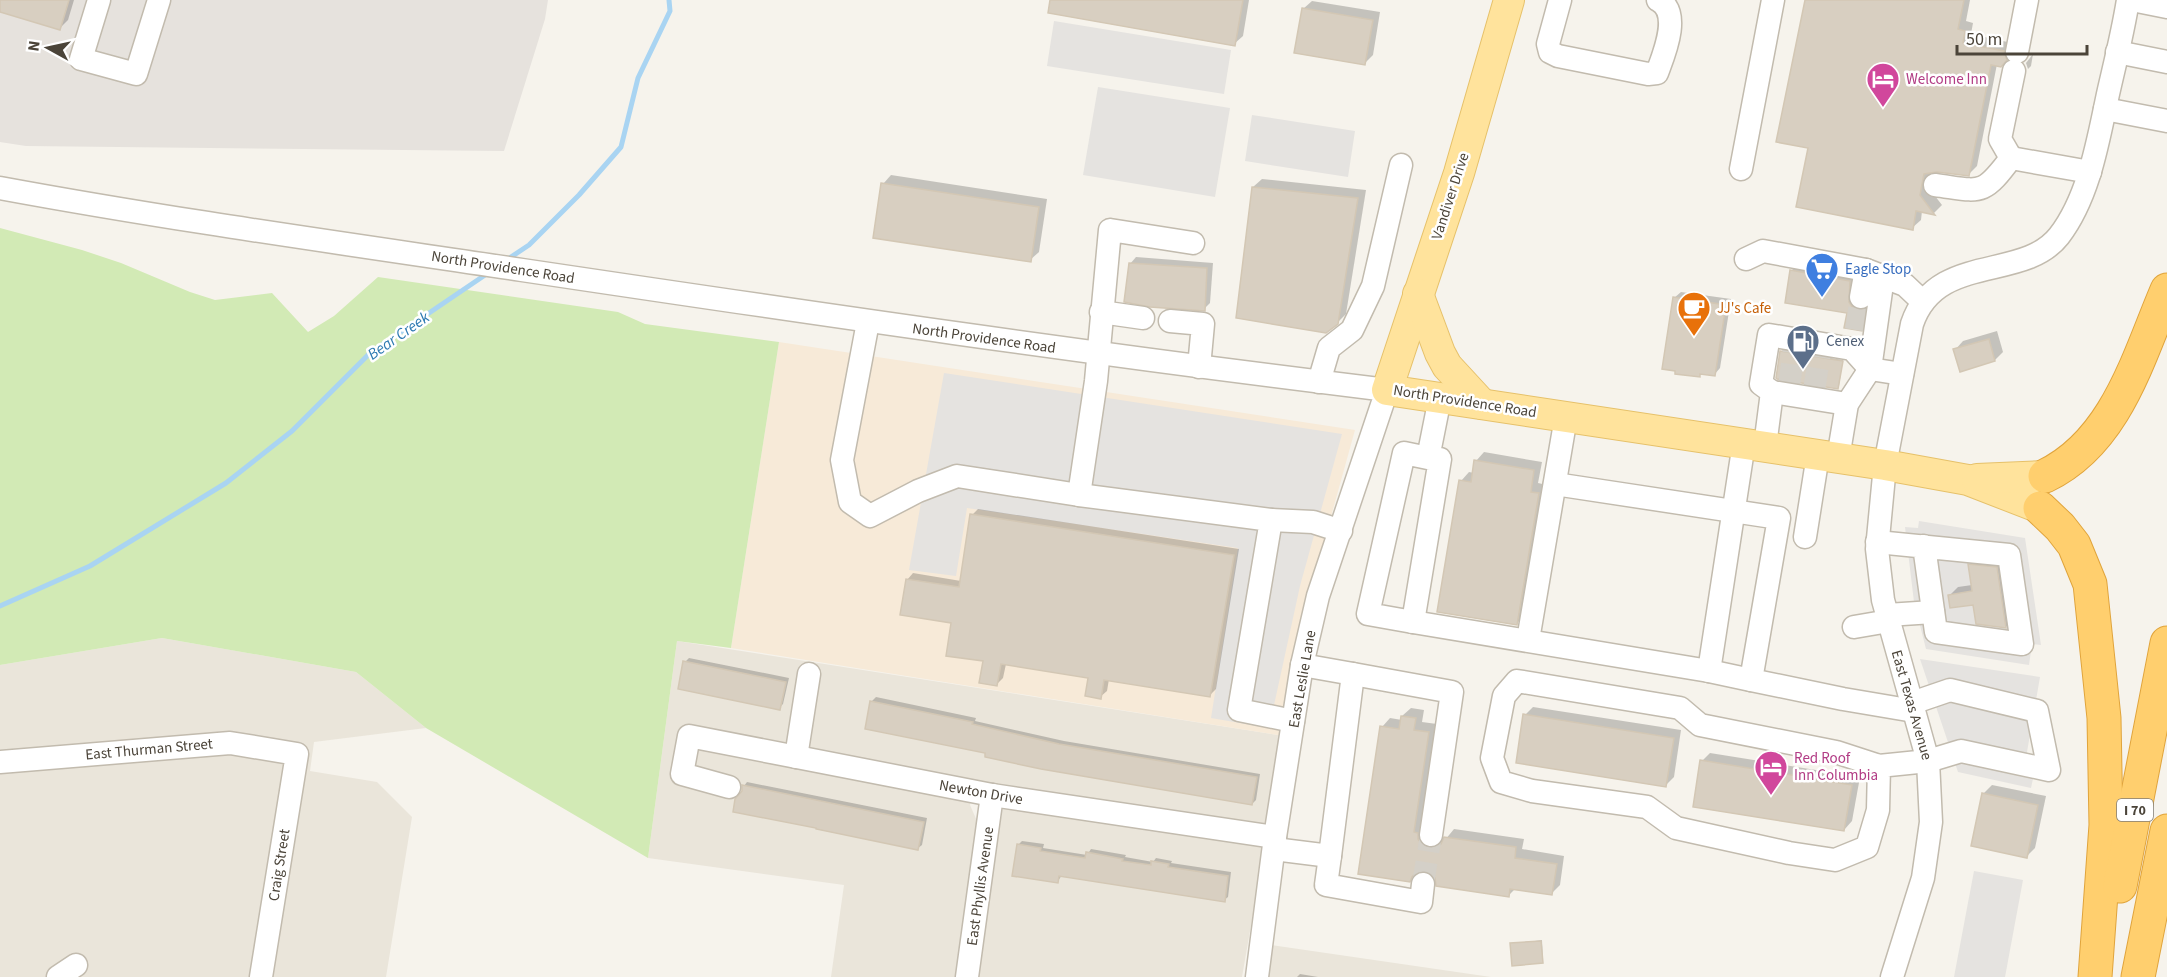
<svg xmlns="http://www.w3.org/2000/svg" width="2167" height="977" viewBox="0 0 2167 977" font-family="'Source Sans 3',sans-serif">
  <rect width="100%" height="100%" fill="#f6f3ec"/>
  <g fill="#eae5da" fill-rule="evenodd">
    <polygon points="162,638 356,672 426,728 314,742 310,771 377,782 412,817 386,977 0,977 0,665"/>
    <path d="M677,641L1284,736L1242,977H831L844,885L648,858ZM974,783L1005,792L988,904L977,821L970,805Z"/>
    <polygon points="1271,945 1491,977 1266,977"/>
  </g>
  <polygon fill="#f7ead8" points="779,342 1355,430 1312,585 1284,736 731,648"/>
  <polygon fill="#e6e2dd" points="0,0 548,0 545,19 504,151 26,146 0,142"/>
  <polygon fill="#d2eab5" points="0,228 82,250 121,263 190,292 215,300 272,293 308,332 334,316 378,277 618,312 645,324 779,342 731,648 677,641 648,858 426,728 356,672 162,638 0,665"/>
  <g fill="#e5e3e0">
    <polygon points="1054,21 1231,50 1224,94 1047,66"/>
    <polygon points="1098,87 1230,108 1215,197 1083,175"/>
    <polygon points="1252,115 1355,131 1348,177 1245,161"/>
    <polygon points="944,373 1342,434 1300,586 1269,728 1211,718 1238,548 967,508 956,576 909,570"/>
    <polygon points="1919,521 2025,538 2041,645 2032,644 2029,665 1926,649 1914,602 1905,527 1918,528"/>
    <polygon points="1920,659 2040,677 2027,752 2034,774 2031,788 1958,772"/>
    <polygon points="1974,871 2023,880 2005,977 1954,977"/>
  </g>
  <g fill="#0003">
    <polygon points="0,0 74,0 68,20 60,28 0,11"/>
    <polygon points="1052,0 1249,0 1243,36 1234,44"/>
    <polygon points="1806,0 1970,0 1966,21 1973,23 1971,34 2012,43 2010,56 2001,65 1997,64 1977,166 1969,174 1931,171 1928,187 1942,205 1934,213 1922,211 1921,220 1912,228 1810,147"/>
    <polygon points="1312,1 1380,12 1373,55 1365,63 1303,9"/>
    <polygon points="2033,54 2031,66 2028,69 2026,63"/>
    <polygon points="891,175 1047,199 1039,252 1030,260 883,184"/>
    <polygon points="1262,179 1366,190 1346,314 1337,323 1253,187"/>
    <polygon points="1136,257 1213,263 1210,303 1204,309 1130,264"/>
    <polygon points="1797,265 1856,275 1870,304 1868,323 1861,329 1849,312 1791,271"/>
    <polygon points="1681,292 1731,299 1720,368 1714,375 1702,373 1699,376 1674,298"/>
    <polygon points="1997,331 2003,352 1995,360 1955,350 1963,341"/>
    <polygon points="1783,350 1843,360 1839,386 1838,387 1782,351"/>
    <polygon points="1484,452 1542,462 1538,483 1547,485 1525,615 1516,624 1461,481 1469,472 1474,473 1476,461"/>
    <polygon points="978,509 1239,549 1216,689 1210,695 1109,679 1107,691 1100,697 1089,676 1006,664 1003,678 997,684 985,660 953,622 907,580 913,573 961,581 972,515"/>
    <polygon points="1977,557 2005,559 2014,618 2006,627 1974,603 1950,595 1958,587 1972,585 1969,565"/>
    <polygon points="689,658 789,678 783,704 779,708 685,662"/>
    <polygon points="876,697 976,718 975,721 1064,741 1260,774 1256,800 1252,804 867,727 872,701"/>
    <polygon points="1533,707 1681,730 1674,777 1666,785 1525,715"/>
    <polygon points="1411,708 1424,710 1422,722 1437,724 1439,841 1445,840 1454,829 1524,839 1522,849 1564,856 1560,885 1552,893 1516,888 1508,896 1436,877 1425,869 1418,870 1409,881 1382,727 1390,718 1402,720 1402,716"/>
    <polygon points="1710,753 1860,777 1852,821 1844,830 1702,761"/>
    <polygon points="747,782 927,818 922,845 918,848 743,792 744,786"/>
    <polygon points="1992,785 2046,796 2035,848 2026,857 1983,794"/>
    <polygon points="1022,841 1044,844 1043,848 1087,855 1091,849 1126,855 1125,857 1153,862 1156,858 1172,861 1171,863 1231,872 1228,897 1224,900 1062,875 1058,881 1018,845"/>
    <polygon points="1542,940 1543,960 1542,962 1512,944"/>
    <polygon points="1300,974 1318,977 1297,977"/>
  </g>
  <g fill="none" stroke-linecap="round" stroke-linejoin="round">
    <g stroke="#a9d4f2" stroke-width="5">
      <polyline points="505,261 529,245 579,195 621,147 638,78 670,11 669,0"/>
      <polyline points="0,606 90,566 226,483 292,431 370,353 488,273"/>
    </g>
  </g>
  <g fill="#d8cfc1" stroke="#d3c7b4" stroke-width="1.5">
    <polygon points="0,0 69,0 60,30 0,12"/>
    <polygon points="1050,0 1243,0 1235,46 1048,13"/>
    <polygon points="1805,0 1964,0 1958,29 1965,31 1963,43 2004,51 2007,60 2001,67 1991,65 1969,176 1937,172 1924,174 1920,195 1935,215 1916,211 1913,230 1796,207 1808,148 1776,142"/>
    <polygon points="1302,8 1373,20 1365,65 1294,53"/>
    <polygon points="881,183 1039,207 1031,262 873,238"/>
    <polygon points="1252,187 1358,198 1338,324 1326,333 1236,318"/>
    <polygon points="1129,263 1207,268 1205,311 1150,307 1124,302"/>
    <polygon points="1790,270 1850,281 1849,302 1853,308 1865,310 1862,331 1844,328 1847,313 1785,303"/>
    <polygon points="1673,297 1726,305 1715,376 1700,374 1700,377 1675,374 1675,371 1662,369"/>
    <polygon points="1989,339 1995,361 1960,372 1953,349"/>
    <polygon points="1780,351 1843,361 1838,389 1777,379 1776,378"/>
    <polygon points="1474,460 1534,470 1531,492 1539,493 1517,625 1437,612 1459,480 1471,482"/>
    <polygon points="970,514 1234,555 1210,697 1104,680 1101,699 1085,696 1088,678 1001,664 997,686 979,683 983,661 946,656 951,623 900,615 906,579 959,587"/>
    <polygon points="1968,564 1997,567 2006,628 1976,624 1973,605 1950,608 1948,595 1972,591"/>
    <polygon points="683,661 786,682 780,710 678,689"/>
    <polygon points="870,701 973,722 972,724 1059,744 1257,777 1252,805 1041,769 985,757 985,753 865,729"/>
    <polygon points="1523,714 1674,738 1666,787 1516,763"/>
    <polygon points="1401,716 1416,718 1414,730 1429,732 1414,832 1418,833 1418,839 1422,845 1428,848 1435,848 1441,844 1444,837 1516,847 1515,858 1557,864 1552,895 1510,889 1509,897 1436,886 1435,878 1425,871 1417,872 1412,877 1410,882 1358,874 1380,726 1399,729"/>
    <polygon points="1700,760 1852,785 1844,831 1693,807"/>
    <polygon points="742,785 924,822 918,850 816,829 816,828 733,812 735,799 742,791"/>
    <polygon points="1982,793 2038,805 2027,858 1971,846"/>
    <polygon points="1017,844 1041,848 1040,851 1085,858 1086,852 1123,859 1122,861 1151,865 1151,861 1169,864 1168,867 1228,876 1225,902 1059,876 1058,883 1012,876"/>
    <polygon points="1541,941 1543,963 1512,966 1510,943"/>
  </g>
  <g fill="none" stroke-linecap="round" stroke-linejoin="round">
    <g stroke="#d4d0c8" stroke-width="22" stroke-dasharray="22 11" stroke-linecap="butt">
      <polyline points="1856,330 1861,297"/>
      <polyline points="1789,386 1794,349"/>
      <polyline points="1814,390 1820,353"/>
      <polyline points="1423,884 1431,835"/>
    </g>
    <defs>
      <g id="minor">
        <polyline points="99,0 81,59 136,74 159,0"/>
        <path d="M1560,0L1548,44L1550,52L1558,56L1648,74L1657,73C1664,54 1682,12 1658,0"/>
        <polyline points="2132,0 2167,7"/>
        <polyline points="2017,52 2027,0"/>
        <polyline points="2117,52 2167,62"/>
        <polyline points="2105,109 2167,121"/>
        <polyline points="2011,158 2000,139 2014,71"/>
        <polyline points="1741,169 1773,0"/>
        <path d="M1935,185C1981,191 1982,197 2011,158L2090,172"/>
        <path d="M0,188C173,220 348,244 522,270C810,313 1098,355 1387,390L1318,596L1302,665L1275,837L1257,977"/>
        <polyline points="1746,259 1763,251 1866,270 1905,285 1923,302"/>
        <polyline points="1861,297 1866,270"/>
        <polyline points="1101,312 1143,318"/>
        <polyline points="1170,321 1203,324 1199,367"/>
        <polyline points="868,322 842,460 850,502 870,516 918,491 957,476 1079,495 1271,520 1239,710 1293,721"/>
        <polyline points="1319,382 1329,348 1352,330 1373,286 1401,165"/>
        <polyline points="1772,392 1847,404"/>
        <polyline points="1765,446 1772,392 1761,384 1769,335 1852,349 1870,369 1902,374"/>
        <polyline points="1428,458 1440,459 1413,622 1368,614 1404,453 1428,458 1440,398"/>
        <polyline points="1838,458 1847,404 1870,369 1883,277"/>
        <polyline points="1555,484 1779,518 1751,680 1843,699 1914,711"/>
        <polyline points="1079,495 1096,381 1110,230 1193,243"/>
        <polyline points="1271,520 1313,522 1341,531"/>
        <polyline points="1805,537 1818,455"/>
        <polyline points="1877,542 2009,555 2022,644 1936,632 1924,546"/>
        <polyline points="1887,615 1933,612"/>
        <polyline points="1413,622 1709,671 1744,443"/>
        <polyline points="1854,627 1889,621"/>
        <polyline points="1528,640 1566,417"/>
        <polyline points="1709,671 1751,680"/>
        <polyline points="1353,674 1452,692 1431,835"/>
        <polyline points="796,757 809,674"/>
        <polyline points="0,762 230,743 297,754 261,977"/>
        <polyline points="1879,766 1878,810 1867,847 1835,860 1789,853 1676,828 1647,807 1532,791 1501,782 1492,758 1504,696 1517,681 1680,708 1700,725 1836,752 1879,766 1928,761 1961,751 2049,770 2037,711 1950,690 1912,703"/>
        <polyline points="729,787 682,774 689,736 992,795 1275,837"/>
        <polyline points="1274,849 1330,856 1353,674 1302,665"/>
        <polyline points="1330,856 1326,885 1421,902 1423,884"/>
        <polyline points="58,977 76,965"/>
        <polyline points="967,977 992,795"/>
        <path d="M1892,977L1923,878L1931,822L1928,761L1883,600L1877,549L1885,465L1912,324C1936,252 2023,282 2059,236C2089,197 2098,141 2108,94C2115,63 2123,32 2128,0"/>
      </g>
      <g id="major">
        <polyline points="1509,0 1459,173 1387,390 1885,465 1968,480 2040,508"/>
        <polyline points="1418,294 1440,353 1447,366 1482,404"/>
        <polyline points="1977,479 2045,476"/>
      </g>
      <g id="highway">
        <path d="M2045,476C2116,442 2138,358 2167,290"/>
        <polyline points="2040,508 2060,527 2074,545 2090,584 2104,718 2106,825 2095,977"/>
        <polyline points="2120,886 2167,643"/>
        <polyline points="2138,977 2167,831"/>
      </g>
    </defs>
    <use href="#minor" stroke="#c2bbae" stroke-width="25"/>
    <use href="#major" stroke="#e6c16a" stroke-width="32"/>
    <use href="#highway" stroke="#e0a43c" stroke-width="35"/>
    <use href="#minor" stroke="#fff" stroke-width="22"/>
    <use href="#major" stroke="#ffe39c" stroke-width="30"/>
    <use href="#highway" stroke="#ffcf6e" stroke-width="33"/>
  </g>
  <defs>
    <symbol id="hotel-pin" viewBox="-11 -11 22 30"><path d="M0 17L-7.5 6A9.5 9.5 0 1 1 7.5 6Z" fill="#d1479c" stroke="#fff"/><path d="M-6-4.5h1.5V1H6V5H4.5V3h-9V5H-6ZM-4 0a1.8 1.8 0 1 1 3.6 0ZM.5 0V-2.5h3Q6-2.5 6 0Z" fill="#fff"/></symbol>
    <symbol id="supermarket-pin" viewBox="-11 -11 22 30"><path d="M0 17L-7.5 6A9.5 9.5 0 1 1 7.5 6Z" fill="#3f7fe0" stroke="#fff"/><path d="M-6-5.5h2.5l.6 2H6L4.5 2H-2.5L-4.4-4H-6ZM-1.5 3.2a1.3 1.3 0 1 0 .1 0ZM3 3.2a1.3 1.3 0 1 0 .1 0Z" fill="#fff"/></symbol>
    <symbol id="cafe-pin" viewBox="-11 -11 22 30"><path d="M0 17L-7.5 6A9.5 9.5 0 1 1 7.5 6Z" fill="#e8710a" stroke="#fff"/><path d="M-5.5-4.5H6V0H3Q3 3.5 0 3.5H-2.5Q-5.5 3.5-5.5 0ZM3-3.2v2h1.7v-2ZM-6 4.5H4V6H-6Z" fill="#fff"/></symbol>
    <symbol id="fuel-pin" viewBox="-11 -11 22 30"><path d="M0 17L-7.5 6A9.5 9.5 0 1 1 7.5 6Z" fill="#5c6f8a" stroke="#fff"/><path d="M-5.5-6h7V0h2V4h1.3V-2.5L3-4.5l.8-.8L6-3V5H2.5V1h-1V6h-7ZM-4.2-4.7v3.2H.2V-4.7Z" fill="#fff"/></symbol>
  </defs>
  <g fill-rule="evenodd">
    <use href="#hotel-pin" x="1864" y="60" width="38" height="52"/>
    <use href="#supermarket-pin" x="1803" y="250" width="38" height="52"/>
    <use href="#cafe-pin" x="1675" y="289" width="38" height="52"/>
    <use href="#fuel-pin" x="1784" y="322" width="38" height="52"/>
    <use href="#hotel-pin" x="1752" y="748" width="38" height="52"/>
  </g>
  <g text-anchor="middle" stroke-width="5" stroke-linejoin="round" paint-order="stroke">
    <rect fill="#fff" stroke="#817c74" stroke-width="1.5" x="2117" y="799" width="36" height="22" rx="4.5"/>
    <g font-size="14" font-weight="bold" fill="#4b4439">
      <text x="2135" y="815">I 70</text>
    </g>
    <g font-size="15" fill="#b23c85" stroke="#fff" text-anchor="start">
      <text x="1906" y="84">Welcome Inn</text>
      <text x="1794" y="763">Red Roof<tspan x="1794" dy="17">Inn Columbia</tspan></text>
    </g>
    <g font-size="15" fill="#4b4439" stroke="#fff">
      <text transform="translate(1450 196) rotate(-72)" y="5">Vandiver Drive</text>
      <text transform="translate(503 267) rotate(9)" y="5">North Providence Road</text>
      <text transform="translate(984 338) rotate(8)" y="5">North Providence Road</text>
      <text transform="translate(1465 401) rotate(9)" y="5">North Providence Road</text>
      <text transform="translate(1302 679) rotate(-80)" y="5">East Leslie Lane</text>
      <text transform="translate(1912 705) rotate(74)" y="5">East Texas Avenue</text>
      <text transform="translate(149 749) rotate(-5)" y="5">East Thurman Street</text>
      <text transform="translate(981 792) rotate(10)" y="5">Newton Drive</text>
      <text transform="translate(279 865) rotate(-81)" y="5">Craig Street</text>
      <text transform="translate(980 886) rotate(-82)" y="5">East Phyllis Avenue</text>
    </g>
    <g font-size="15" fill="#366cbe" stroke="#fff" text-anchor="start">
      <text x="1845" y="274">Eagle Stop</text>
    </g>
    <g font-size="15" fill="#c56008" stroke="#fff" text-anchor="start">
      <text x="1717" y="313">JJ's Cafe</text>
    </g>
    <g font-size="15" fill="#4e5e75" stroke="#fff" text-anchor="start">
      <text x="1826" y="346">Cenex</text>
    </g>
    <g font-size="16" font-style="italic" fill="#2e7ab2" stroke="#fff">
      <text transform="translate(398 335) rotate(-35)" y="6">Bear Creek</text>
    </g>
  </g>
  <g transform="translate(48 48) rotate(278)" stroke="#ffffff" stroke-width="4.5" paint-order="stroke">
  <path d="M0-4.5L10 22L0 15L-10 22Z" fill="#4b4439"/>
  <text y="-9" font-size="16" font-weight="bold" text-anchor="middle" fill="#4b4439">N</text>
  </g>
  <path d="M1957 45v9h130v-9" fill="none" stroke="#4b4439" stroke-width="3"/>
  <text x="1966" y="45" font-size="18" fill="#4b4439" stroke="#ffffff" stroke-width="4.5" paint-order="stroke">50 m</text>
</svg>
